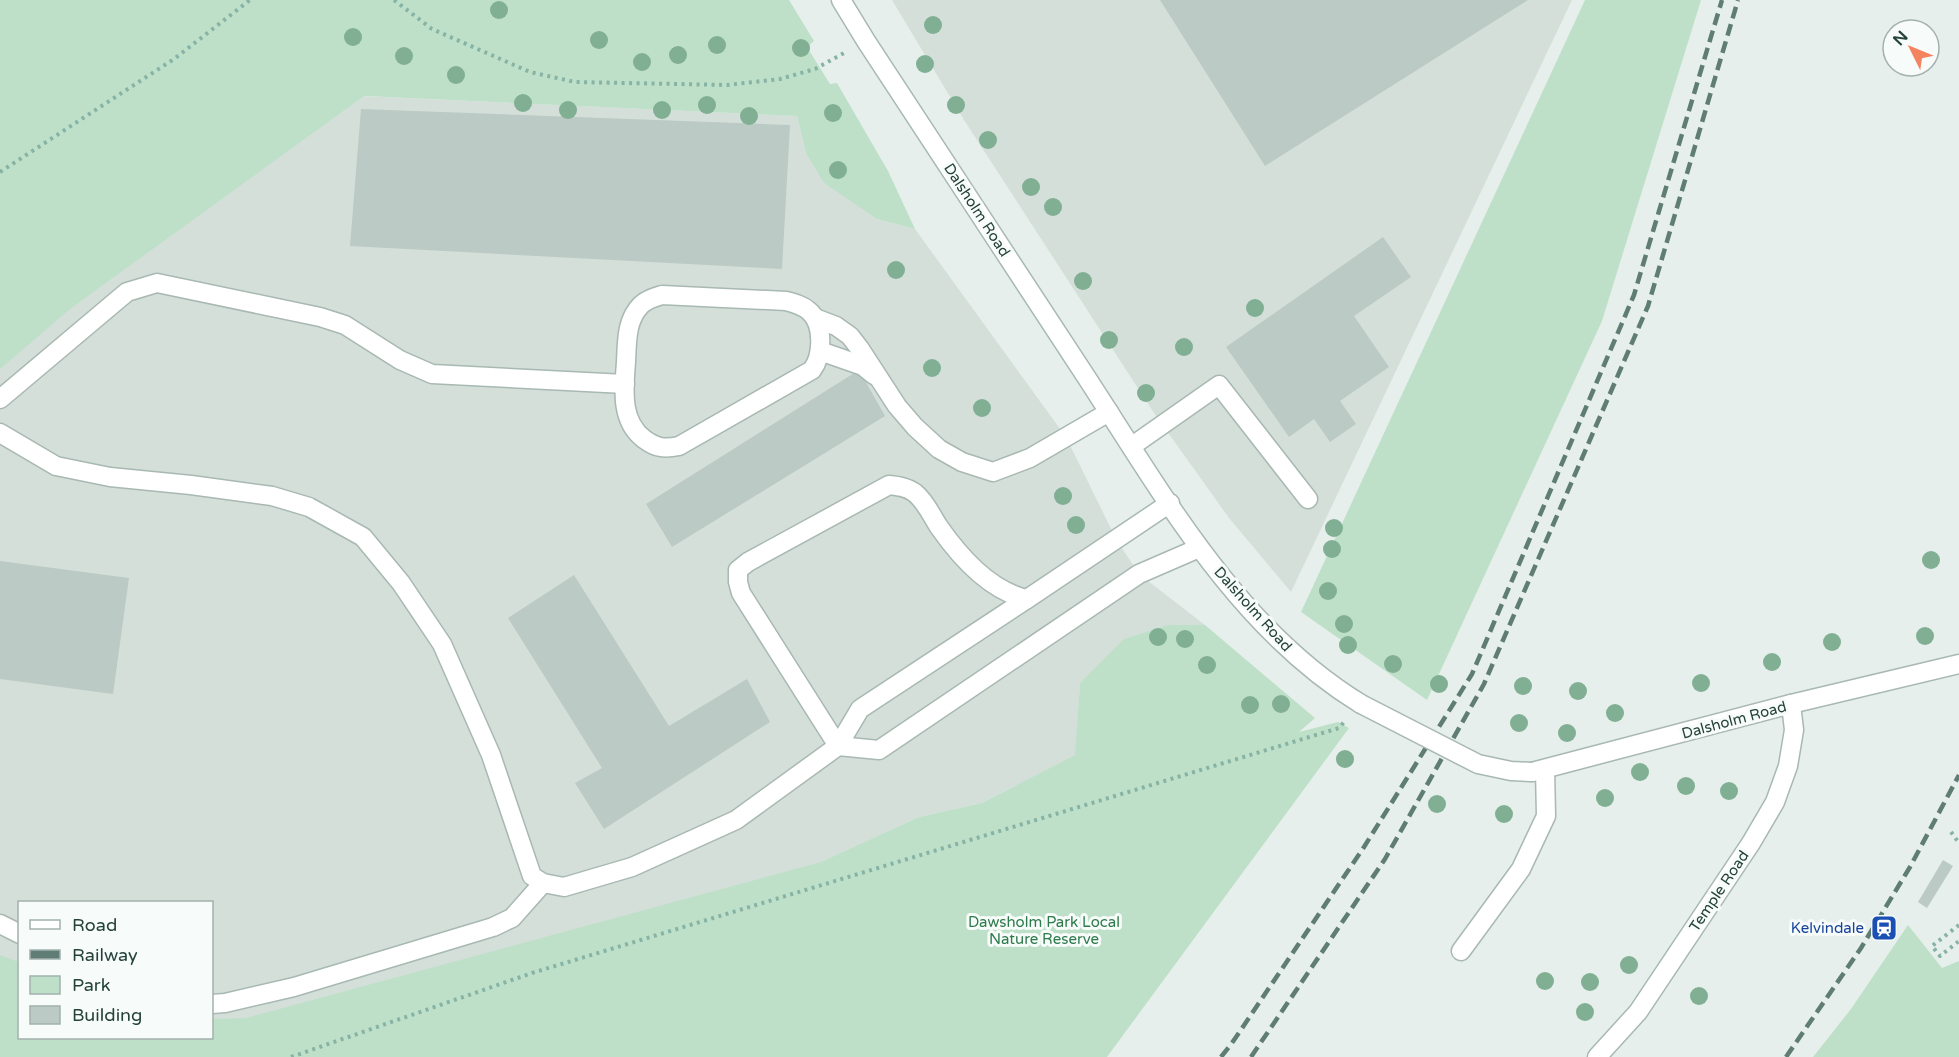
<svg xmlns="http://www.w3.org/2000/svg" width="1959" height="1057" viewBox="0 0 1959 1057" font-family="'Varela Round',sans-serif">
  <rect width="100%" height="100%" fill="#e6efeb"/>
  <g fill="#d4dfda">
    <polygon points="892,0 1572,0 1291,592 1229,518 1154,413 964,120"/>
    <polygon points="338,95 797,116 806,152 877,219 915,229 1066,437 1116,539 1139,574 1205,625 1168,625 1080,683 1076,755 982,803 919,817 770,886 212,1038 212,902 20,902 19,974 0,964 0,345"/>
  </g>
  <g fill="#bfe0c8">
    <polygon points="0,0 789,0 814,41 807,47 830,84 837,83 888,171 915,229 877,219 824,183 806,153 797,116 364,96 70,309 0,369"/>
    <polygon points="1585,0 1701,0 1602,321 1427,700 1301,612"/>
    <polygon points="1168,625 1205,625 1315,718 1299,732 1338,722 1349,728 1107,1057 0,1057 0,955 19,962 20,1038 212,1038 212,1019 246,1018 821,862 919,817 982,803 1075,755 1080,683 1124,639"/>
    <polygon points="1908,925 1942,968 1959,961 1959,1057 1813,1057 1851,1009"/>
  </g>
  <g fill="#bbcac4">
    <polygon points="1160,0 1528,0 1265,166"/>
    <polygon points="361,109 790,125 782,269 350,246"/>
    <polygon points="1383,237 1411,277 1354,316 1389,367 1340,401 1356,424 1330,442 1314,419 1289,437 1226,347"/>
    <polygon points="859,370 885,416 672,547 646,504"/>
    <polygon points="0,561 129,578 113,694 0,679"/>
    <polygon points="574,575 669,726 747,679 770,722 604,829 575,783 602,768 508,618"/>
    <polygon points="1943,860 1953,866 1927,908 1918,902"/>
  </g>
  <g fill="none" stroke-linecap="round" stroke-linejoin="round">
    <defs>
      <g id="minor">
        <path d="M841,0L866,41C938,152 1011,262 1083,372C1161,491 1236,628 1361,704"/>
        <path d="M662,295L786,301C794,303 802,305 809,311C824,324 823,355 812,370L679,446C664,449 656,448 644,439C620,421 624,389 626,362C627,342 626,320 641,305C647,299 655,297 662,295Z"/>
        <polyline points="815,318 836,326 850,336 860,349 897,406 915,427 939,449 962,462 993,472 1030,458 1109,412"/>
        <polyline points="820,351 863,366 874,375"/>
        <polyline points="0,399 127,292 157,283 320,317 345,325 400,360 432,374 625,384"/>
        <polyline points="0,433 56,466 110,477 191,485 272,496 309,507 363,537 401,583 442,644 491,755 532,876 543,883 564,887 632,867 736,820 838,746 860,709 1027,599"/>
        <polyline points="1132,446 1219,385 1308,499"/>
        <path d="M838,746L741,593L738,582V570L748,562L889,485C898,486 907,487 915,493C926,502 931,515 939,527C960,557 990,591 1027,599L1170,503"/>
        <polyline points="838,746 879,750 1139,574 1199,548"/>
        <polyline points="1532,772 1791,704 1959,664"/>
        <polyline points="0,924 20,934"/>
        <polyline points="1461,951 1521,869 1546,816 1545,769"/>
        <polyline points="212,1004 225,1003 294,987 493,927 512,918 543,883"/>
        <polyline points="1597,1057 1638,1012 1751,843 1775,802 1788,766 1794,730 1791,704"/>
      </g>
    </defs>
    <use href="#minor" stroke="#a8b8b2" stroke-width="21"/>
    <g stroke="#86b3a5" stroke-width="4" stroke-dasharray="3 4.5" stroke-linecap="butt">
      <polyline points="394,0 432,29 530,72 575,82 727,85 780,79 815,69 844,53"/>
      <polyline points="0,172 174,59 250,0"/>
      <polyline points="1951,832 1959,843"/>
      <polyline points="1959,925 1932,946 1940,956 1959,941"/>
      <polyline points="291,1057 532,973 1339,728 1344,722"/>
    </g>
    <use href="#minor" stroke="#fff" stroke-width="18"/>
    <g stroke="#5f7d75" stroke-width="4.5" stroke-dasharray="12 6" stroke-linecap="butt">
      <polyline points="1221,1057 1232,1043 1364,847 1472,674 1634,295 1722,0"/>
      <polyline points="1251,1057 1385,859 1484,684 1648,306 1738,0"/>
      <polyline points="1786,1057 1861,948 1910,867 1959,775"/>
    </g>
    <defs>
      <polyline id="minor-bridge" points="1361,704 1478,764 1511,771 1532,772"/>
    </defs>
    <use href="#minor-bridge" stroke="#a8b8b2" stroke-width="21" stroke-linecap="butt"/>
    <use href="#minor-bridge" stroke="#fff" stroke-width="18"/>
  </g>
  <g fill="#80af93">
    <circle cx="499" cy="10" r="9"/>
    <circle cx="933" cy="25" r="9"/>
    <circle cx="353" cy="37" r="9"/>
    <circle cx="599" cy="40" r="9"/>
    <circle cx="717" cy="45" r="9"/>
    <circle cx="801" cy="48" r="9"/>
    <circle cx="678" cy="55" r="9"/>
    <circle cx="404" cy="56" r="9"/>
    <circle cx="642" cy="62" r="9"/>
    <circle cx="925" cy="64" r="9"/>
    <circle cx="456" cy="75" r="9"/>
    <circle cx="523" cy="103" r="9"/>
    <circle cx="707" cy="105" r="9"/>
    <circle cx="956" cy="105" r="9"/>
    <circle cx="568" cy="110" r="9"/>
    <circle cx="662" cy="110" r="9"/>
    <circle cx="833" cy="113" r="9"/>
    <circle cx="749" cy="116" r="9"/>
    <circle cx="988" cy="140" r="9"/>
    <circle cx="838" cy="170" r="9"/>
    <circle cx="1031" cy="187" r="9"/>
    <circle cx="1053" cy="207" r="9"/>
    <circle cx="896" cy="270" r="9"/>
    <circle cx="1083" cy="281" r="9"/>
    <circle cx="1255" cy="308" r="9"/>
    <circle cx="1109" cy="340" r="9"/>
    <circle cx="1184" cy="347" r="9"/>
    <circle cx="932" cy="368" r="9"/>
    <circle cx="1146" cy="393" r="9"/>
    <circle cx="982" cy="408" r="9"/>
    <circle cx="1063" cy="496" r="9"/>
    <circle cx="1076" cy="525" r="9"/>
    <circle cx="1334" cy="528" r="9"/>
    <circle cx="1332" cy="549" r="9"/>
    <circle cx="1931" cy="560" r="9"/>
    <circle cx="1328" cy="591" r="9"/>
    <circle cx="1344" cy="624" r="9"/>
    <circle cx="1925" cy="636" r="9"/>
    <circle cx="1158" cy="637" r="9"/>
    <circle cx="1185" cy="639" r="9"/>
    <circle cx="1832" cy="642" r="9"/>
    <circle cx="1348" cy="645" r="9"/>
    <circle cx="1772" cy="662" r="9"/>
    <circle cx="1393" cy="664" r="9"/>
    <circle cx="1207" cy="665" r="9"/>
    <circle cx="1701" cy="683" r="9"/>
    <circle cx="1439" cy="684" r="9"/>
    <circle cx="1523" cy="686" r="9"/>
    <circle cx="1578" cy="691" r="9"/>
    <circle cx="1281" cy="704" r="9"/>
    <circle cx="1250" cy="705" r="9"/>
    <circle cx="1615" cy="713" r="9"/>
    <circle cx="1519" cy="723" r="9"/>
    <circle cx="1567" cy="733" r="9"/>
    <circle cx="1345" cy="759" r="9"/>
    <circle cx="1640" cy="772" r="9"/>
    <circle cx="1686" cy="786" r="9"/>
    <circle cx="1729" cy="791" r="9"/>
    <circle cx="1605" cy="798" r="9"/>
    <circle cx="1437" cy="804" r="9"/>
    <circle cx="1504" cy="814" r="9"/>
    <circle cx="1629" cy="965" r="9"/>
    <circle cx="1545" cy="981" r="9"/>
    <circle cx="1590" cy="982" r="9"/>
    <circle cx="1699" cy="996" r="9"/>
    <circle cx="1585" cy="1012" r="9"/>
  </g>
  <defs>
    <symbol id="station-square" viewBox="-11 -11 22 22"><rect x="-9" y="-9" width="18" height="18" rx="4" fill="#1a4fb4" stroke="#f7fbf9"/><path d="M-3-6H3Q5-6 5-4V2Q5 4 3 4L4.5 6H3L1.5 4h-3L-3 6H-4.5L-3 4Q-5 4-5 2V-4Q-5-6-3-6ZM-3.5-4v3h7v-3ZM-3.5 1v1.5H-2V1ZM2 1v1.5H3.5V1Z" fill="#fff"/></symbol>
  </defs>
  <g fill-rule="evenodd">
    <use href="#station-square" x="1869" y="913" width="30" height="30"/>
  </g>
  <g text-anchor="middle" stroke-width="6" stroke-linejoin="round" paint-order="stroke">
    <g font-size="15" fill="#24423a" stroke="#f7fbf9">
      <text transform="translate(977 210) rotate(57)" y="5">Dalsholm Road</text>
      <text transform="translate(1253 609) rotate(48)" y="5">Dalsholm Road</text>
      <text transform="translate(1734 720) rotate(-15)" y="5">Dalsholm Road</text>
      <text transform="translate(1719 891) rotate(-56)" y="5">Temple Road</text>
    </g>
    <g font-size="15" fill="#2d7a4b" stroke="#f7fbf9">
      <text x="1044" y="927">Dawsholm Park Local<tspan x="1044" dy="17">Nature Reserve</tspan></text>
    </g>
    <g font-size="15" fill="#164399" stroke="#f7fbf9" text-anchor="end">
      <text x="1864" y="933">Kelvindale</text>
    </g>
  </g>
  <rect x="18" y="901" width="195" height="138" fill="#f7fbf9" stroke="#a3b1ad" stroke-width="1.5"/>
  <rect x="30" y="920" width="30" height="9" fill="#ffffff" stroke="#a3b1ad" stroke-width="1.5"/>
  <text x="72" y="931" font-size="18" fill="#24423a">Road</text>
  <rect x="30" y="950" width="30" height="9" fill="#5f7d75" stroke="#a3b1ad" stroke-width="1.5"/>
  <text x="72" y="961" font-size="18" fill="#24423a">Railway</text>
  <rect x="30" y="976" width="30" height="18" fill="#bfe0c8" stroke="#a3b1ad" stroke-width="1.5"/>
  <text x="72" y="991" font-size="18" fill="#24423a">Park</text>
  <rect x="30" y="1006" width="30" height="18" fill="#bbcac4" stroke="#a3b1ad" stroke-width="1.5"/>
  <text x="72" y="1021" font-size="18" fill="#24423a">Building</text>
  <g transform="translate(1911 48) rotate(313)"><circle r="28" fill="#f7fbf9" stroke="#a3b1ad" stroke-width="1.5"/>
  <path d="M0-4.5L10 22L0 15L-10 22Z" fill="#f4845f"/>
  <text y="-9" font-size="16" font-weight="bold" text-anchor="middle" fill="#24423a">N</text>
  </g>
</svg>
